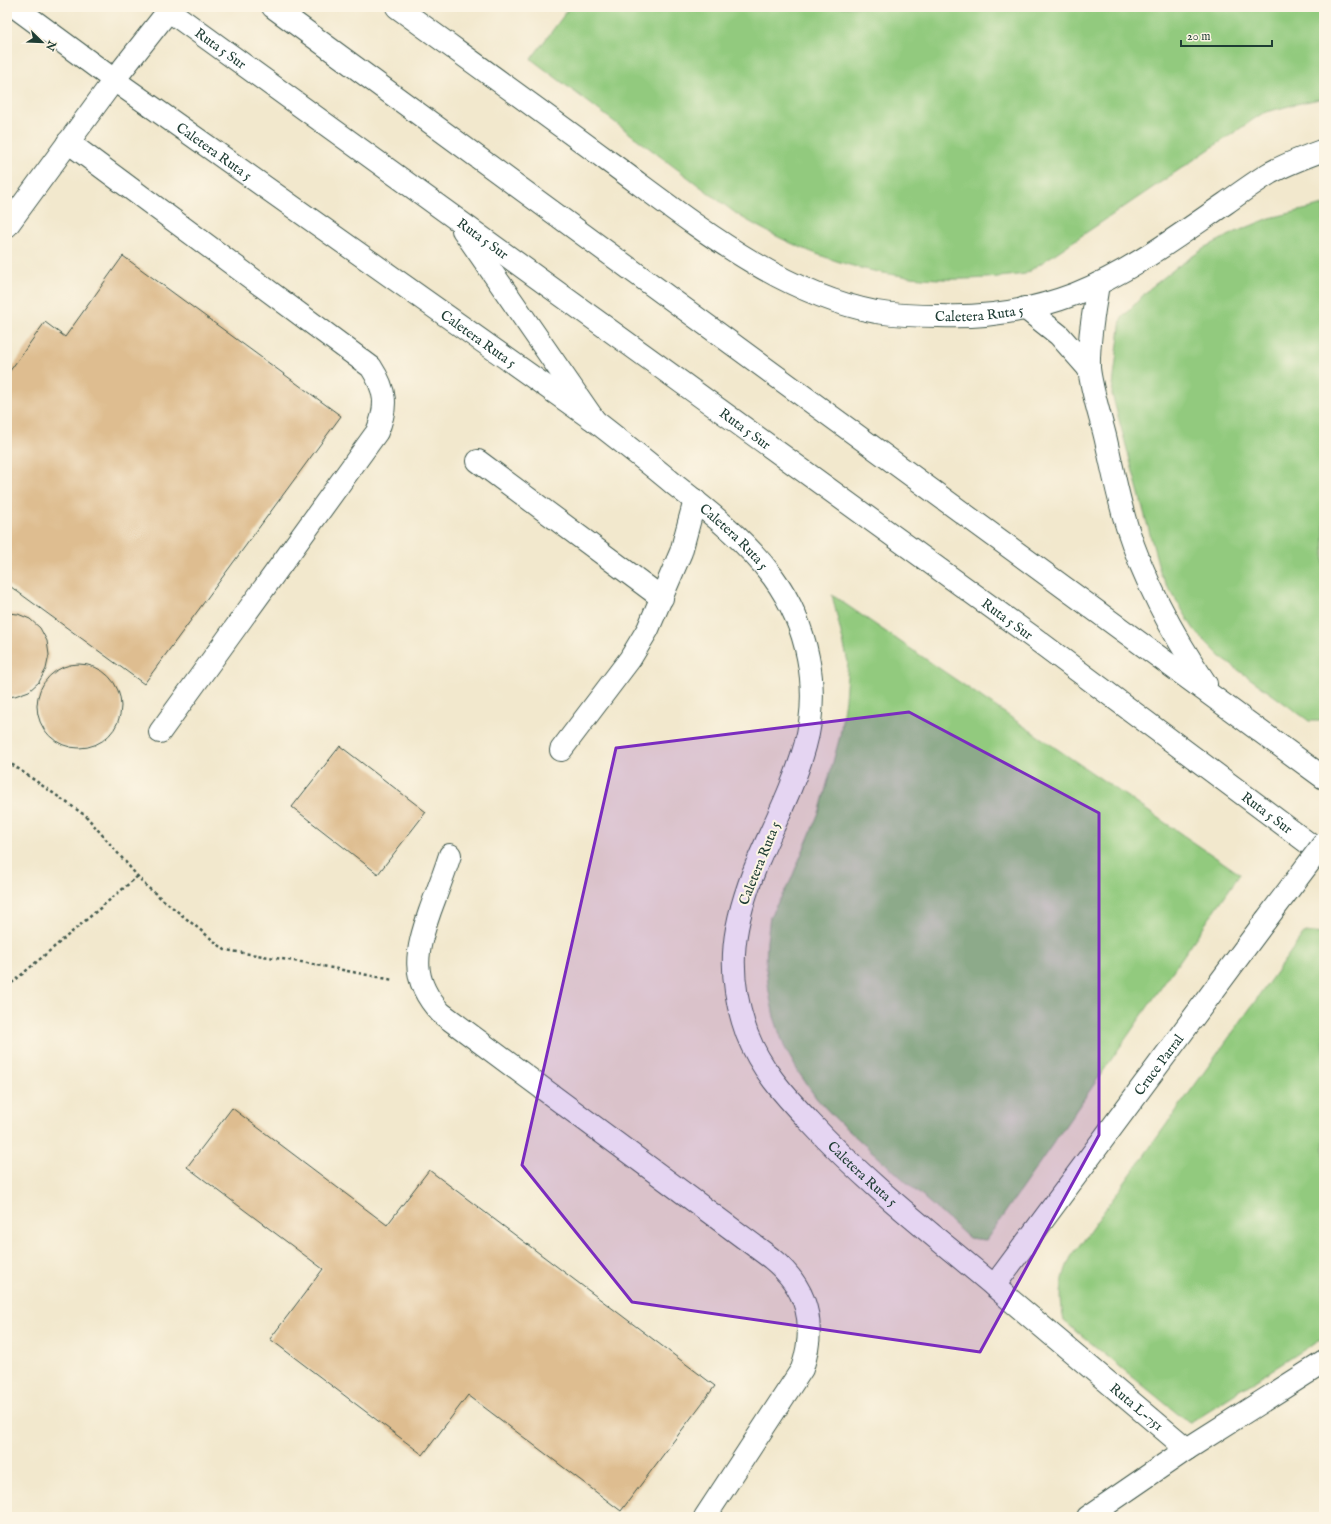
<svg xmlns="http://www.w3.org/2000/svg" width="1331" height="1524" viewBox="0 0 1331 1524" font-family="'IM FELL English',serif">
  <rect width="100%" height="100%" fill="#fcf5e5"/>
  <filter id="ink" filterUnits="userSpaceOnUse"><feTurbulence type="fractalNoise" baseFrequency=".025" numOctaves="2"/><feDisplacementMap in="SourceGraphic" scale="8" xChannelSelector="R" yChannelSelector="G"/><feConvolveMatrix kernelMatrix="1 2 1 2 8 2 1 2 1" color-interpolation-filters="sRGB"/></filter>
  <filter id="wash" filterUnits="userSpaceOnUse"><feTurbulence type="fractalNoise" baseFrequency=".012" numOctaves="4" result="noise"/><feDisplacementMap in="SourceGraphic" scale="16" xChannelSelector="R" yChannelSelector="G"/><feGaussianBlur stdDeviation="0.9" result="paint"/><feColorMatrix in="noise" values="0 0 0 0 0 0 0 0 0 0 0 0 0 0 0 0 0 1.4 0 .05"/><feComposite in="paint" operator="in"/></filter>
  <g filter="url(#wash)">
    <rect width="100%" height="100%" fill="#f2e8cd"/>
    <g fill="#92ca7e" stroke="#588459">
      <path d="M570,7H1324V98L1296,104L1263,113L1025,274C914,289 834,272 738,215L531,59Z"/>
      <polygon points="1324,205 1324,721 1309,721 1223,659 1195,631 1161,575 1112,394 1121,319 1149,289 1177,267 1206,247 1238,231 1270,218"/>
      <polygon points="832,595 1240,874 986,1240 969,1238 838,1121 817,1099 799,1073 784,1046 774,1017 769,992 766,966 767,941 770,916 790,882 820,810 840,736 845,699 848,662"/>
      <path d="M1305,932L1324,934V1337L1189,1423L1064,1321C1059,1297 1060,1279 1071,1257Z"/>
    </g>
    <g id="blocks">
      <g fill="#debd90">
        <polygon points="123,256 341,416 144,684 7,584 7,375 45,322 65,337"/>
        <polygon points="7,613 18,614 30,619 40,628 47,641 49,655 46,669 39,682 29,691 15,696 7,697"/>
        <circle cx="79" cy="706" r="42"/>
        <polygon points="340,746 426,812 378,874 292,807"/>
        <polygon points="232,1108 387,1225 429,1170 715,1386 621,1511 468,1395 423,1455 270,1339 323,1269 187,1167"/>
      </g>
    </g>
  </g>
  <g filter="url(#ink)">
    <use href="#blocks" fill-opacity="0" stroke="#3f574b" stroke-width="1"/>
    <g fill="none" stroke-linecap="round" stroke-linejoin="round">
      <defs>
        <g id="minor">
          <path id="s1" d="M15,7L114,80L592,419"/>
          <path d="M68,142L371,367C386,390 388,406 377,432L160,732"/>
          <polyline points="7,226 114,80 169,10"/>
          <polyline points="478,461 662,598"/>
          <polyline points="561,750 630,659 648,629 681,552 695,500"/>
          <path d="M450,855C444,874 437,892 430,911C416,952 409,979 441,1013L771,1258C808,1288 817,1324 802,1369L705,1517"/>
          <path id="s2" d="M994,1286L1187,1449"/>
          <polyline points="1088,1517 1187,1449 1324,1362"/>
        </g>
        <g id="major">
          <path id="s3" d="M397,7C467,58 538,109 608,161C688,219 776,293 876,312C896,315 918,316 939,316C985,318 1033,310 1075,294C1130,272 1178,236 1226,203C1240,193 1255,182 1270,173C1288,163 1305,157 1324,150"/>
          <path id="s4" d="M595,421C622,442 649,463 675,485C711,513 746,541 773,577C808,625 821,689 805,746C794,786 774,824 758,861C733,922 724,970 747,1034C760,1068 784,1095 809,1121C865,1182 931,1233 994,1286L1266,920"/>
        </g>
        <g id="highway">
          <path id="s5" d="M164,7L1034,638L1324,855"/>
          <polyline points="273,7 1324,778"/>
          <polyline points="463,230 595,421"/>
          <path d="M1098,284C1094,311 1088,340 1089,368C1091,388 1100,416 1105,436C1112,466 1118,498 1127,527C1145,583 1173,635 1206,684"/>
          <polyline points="1025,308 1059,335 1089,369"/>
        </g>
      </defs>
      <use href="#minor" stroke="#3f574b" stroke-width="24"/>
      <use href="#major" stroke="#3f574b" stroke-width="24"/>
      <use href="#highway" stroke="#3f574b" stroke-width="24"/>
      <g stroke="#3f574b" stroke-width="2.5" stroke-dasharray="3 3" stroke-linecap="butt">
        <polyline points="7,761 86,816 146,886 225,950 307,963 393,980"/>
        <polyline points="7,987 138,876"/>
      </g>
      <use href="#minor" stroke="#fff" stroke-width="22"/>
      <use href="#major" stroke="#fff" stroke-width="22"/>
      <use href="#highway" stroke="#fff" stroke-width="22"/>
      <defs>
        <polyline id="major-bridge" points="1266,920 1324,843"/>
      </defs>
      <use href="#major-bridge" stroke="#3f574b" stroke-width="24" stroke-linecap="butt"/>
      <use href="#major-bridge" stroke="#fff" stroke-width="22"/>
    </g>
  </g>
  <path fill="#7b2cbf" fill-opacity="0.2" stroke="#7b2cbf" stroke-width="3" stroke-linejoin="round" d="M909,712L1099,813V1135L980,1352L632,1302L522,1165L616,748Z"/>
  <g text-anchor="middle" stroke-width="4" stroke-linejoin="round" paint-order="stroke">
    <g font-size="14" fill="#1f3d34" stroke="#fcf5e5">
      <text dy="5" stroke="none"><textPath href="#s5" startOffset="70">Ruta 5 Sur</textPath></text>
      <text dy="5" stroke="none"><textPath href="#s1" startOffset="246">Caletera Ruta 5</textPath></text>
      <text dy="5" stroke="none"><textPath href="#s5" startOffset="394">Ruta 5 Sur</textPath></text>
      <text dy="5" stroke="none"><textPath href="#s3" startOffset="675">Caletera Ruta 5</textPath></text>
      <text dy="5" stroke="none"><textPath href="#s1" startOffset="570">Caletera Ruta 5</textPath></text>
      <text dy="5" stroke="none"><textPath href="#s5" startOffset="718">Ruta 5 Sur</textPath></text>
      <text dy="5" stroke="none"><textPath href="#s4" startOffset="181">Caletera Ruta 5</textPath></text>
      <text dy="5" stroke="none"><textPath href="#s5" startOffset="1042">Ruta 5 Sur</textPath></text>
      <text dy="5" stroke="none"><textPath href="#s5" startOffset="1366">Ruta 5 Sur</textPath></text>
      <text transform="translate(759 863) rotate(-68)" y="5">Caletera Ruta 5</text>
      <text dy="5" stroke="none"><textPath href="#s4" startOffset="1349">Cruce Parral</textPath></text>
      <text dy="5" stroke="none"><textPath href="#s4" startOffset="900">Caletera Ruta 5</textPath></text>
      <text dy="5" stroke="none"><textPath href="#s2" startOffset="187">Ruta L-751</textPath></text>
    </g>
  </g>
  <rect width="1331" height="1524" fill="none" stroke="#fcf5e5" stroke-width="24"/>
  <g transform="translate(42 42) rotate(113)" stroke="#fcf5e5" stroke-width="3" paint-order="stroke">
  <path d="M0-3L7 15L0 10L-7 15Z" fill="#1f3d34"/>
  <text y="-6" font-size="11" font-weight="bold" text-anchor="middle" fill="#1f3d34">N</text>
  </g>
  <path d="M1181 40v6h91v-6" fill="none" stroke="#1f3d34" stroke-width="2"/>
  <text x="1187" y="40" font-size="12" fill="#1f3d34" stroke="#fcf5e5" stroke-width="3" paint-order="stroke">20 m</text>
</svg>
